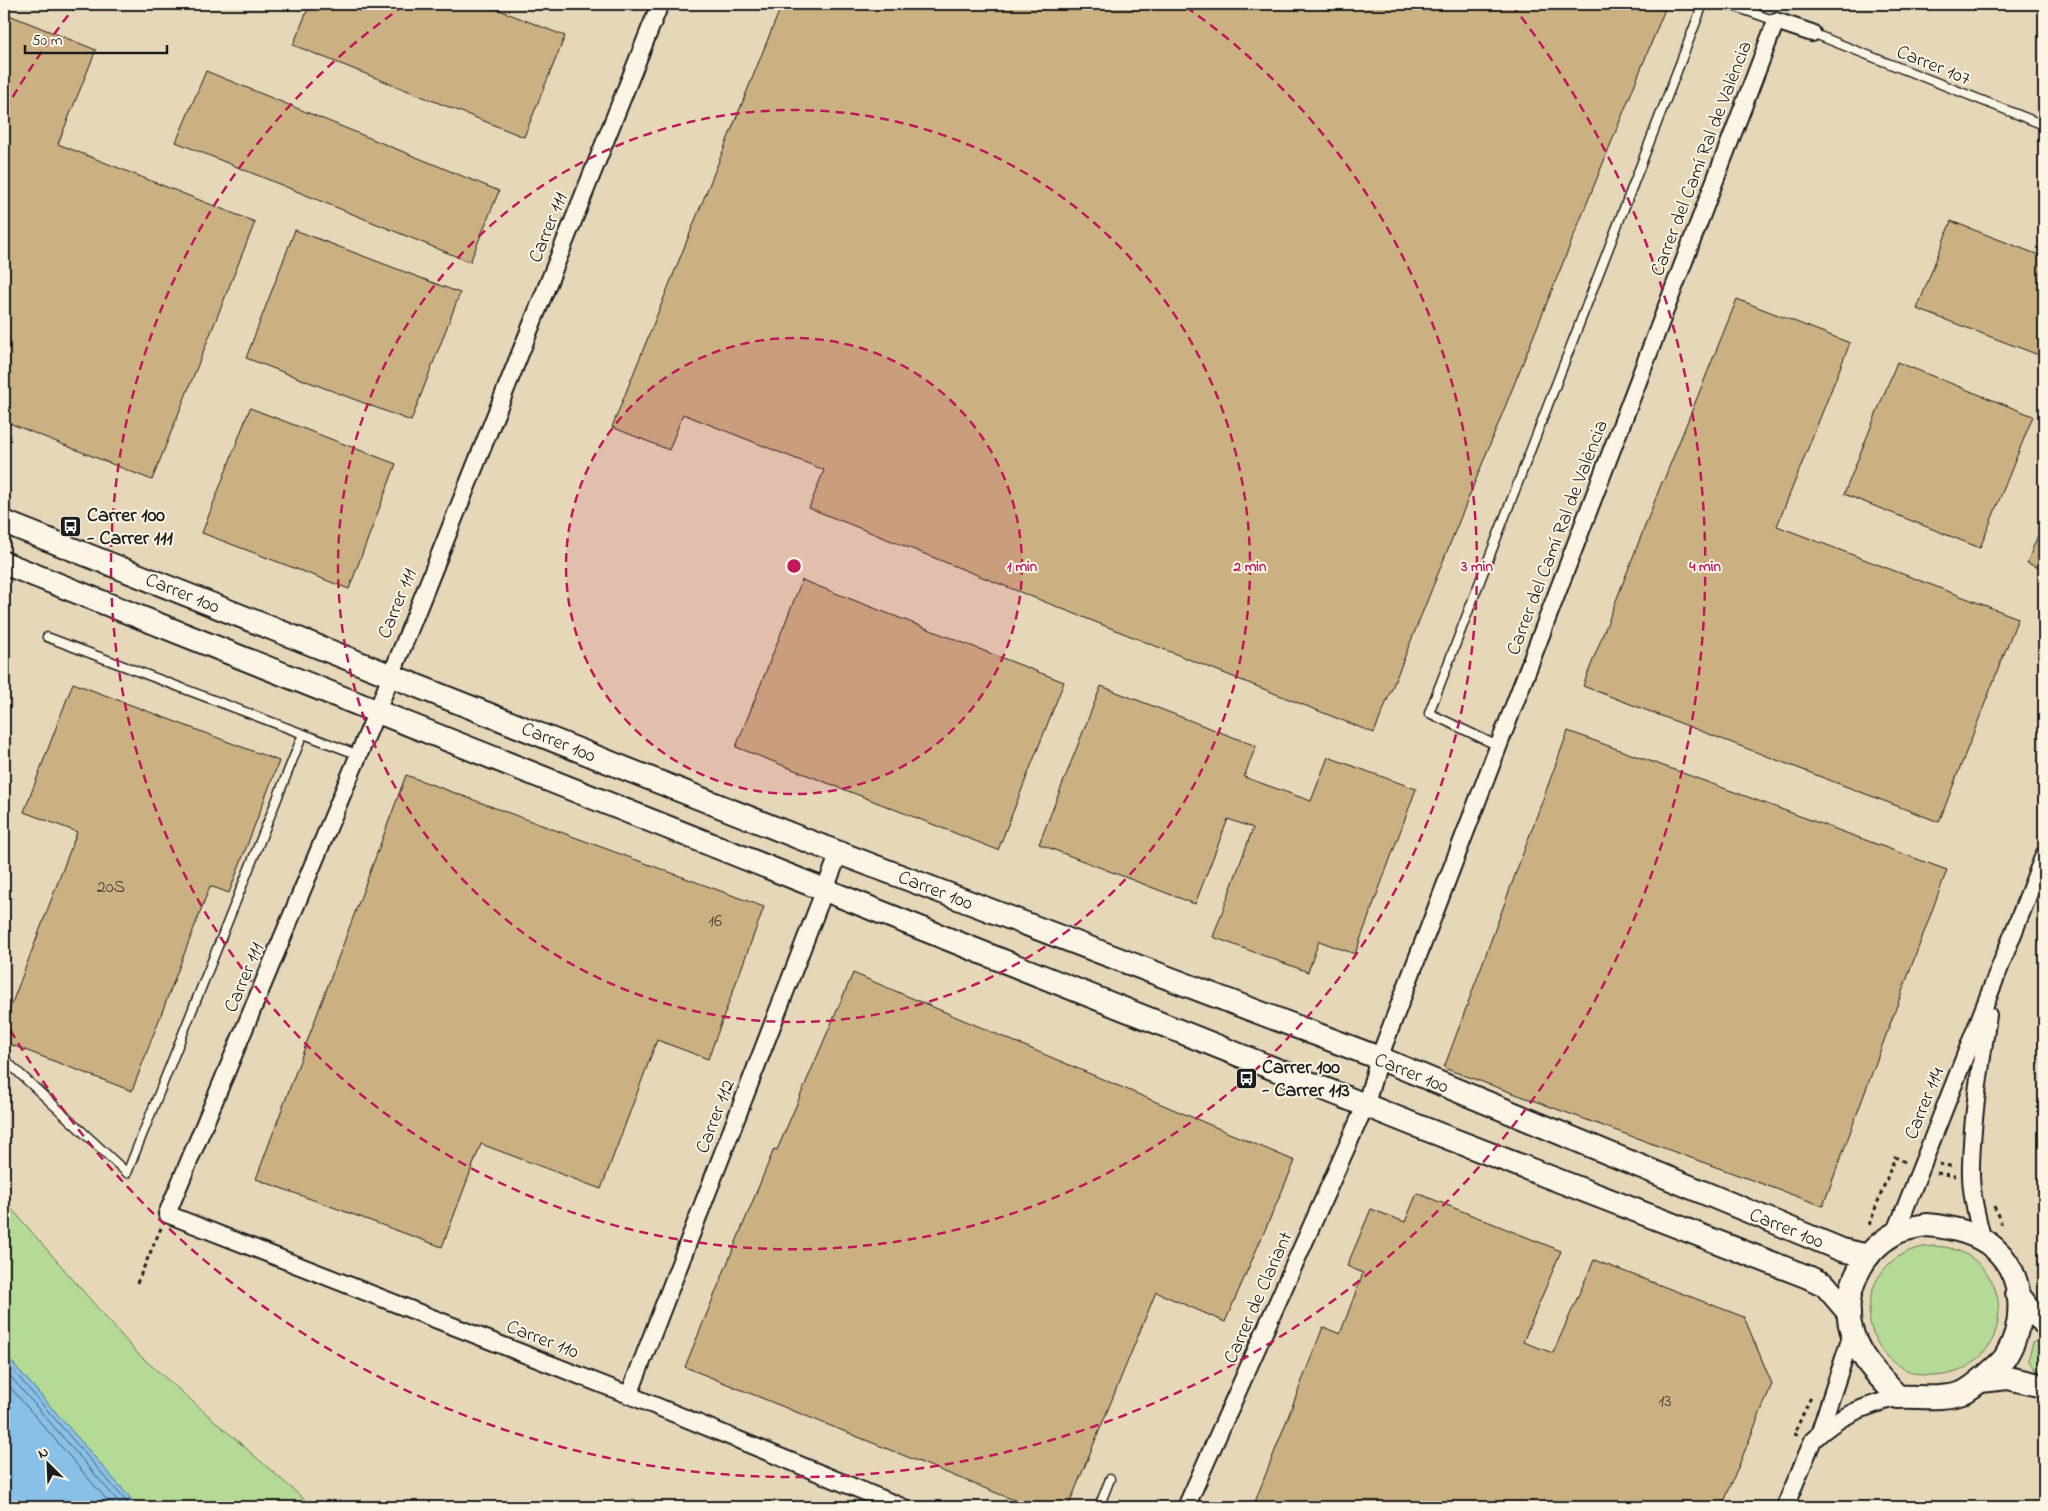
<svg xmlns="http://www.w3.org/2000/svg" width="2048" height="1511" viewBox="0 0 2048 1511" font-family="'Indie Flower',sans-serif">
  <rect width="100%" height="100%" fill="#f2e7d1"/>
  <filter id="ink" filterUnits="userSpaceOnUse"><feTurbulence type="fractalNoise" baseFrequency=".02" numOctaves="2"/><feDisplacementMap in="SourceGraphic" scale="10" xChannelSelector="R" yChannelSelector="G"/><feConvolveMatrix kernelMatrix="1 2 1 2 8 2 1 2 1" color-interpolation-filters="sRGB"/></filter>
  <g filter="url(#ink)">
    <polygon fill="#e6d7b9" points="4,4 2044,4 2044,1507 313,1507 136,1352 4,1200"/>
    <g fill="#b5da95" stroke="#687b58">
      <polygon points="4,1200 136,1352 313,1507 138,1507 4,1353"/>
      <circle cx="1934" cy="1311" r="65"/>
      <polygon points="2044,1338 2044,1373 2036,1370 2028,1360 2033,1343"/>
    </g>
    <polygon fill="#88c0e7" stroke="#5d7e96" points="4,1353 138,1507 4,1507"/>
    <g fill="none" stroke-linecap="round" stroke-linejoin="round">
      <g stroke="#475e6d" stroke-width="1">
        <polyline points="4,1360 131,1507"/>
        <polyline points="4,1369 123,1507"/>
        <polyline points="4,1380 113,1507"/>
      </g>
    </g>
    <g fill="#cbb182" stroke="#1c1c1c">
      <polygon points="310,4 484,4 565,36 524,137 293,45"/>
      <polygon points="782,4 1667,4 1374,733 809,508 824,470 683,414 669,450 612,427"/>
      <polygon points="4,13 96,50 58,144 255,222 152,480 4,421"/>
      <polygon points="206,71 499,191 470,262 176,142"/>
      <polygon points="1951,221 2044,257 2044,357 1917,309"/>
      <polygon points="295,230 460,293 411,421 246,358"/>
      <polygon points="1737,299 1850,343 1777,526 2018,618 1939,822 1583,686 1662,482 1663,482"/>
      <polygon points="1897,362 2033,416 1980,548 1844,494"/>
      <polygon points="250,408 396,464 349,589 202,533"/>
      <polygon points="2043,522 2044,522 2044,570 2027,563"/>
      <polygon points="802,580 1064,682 998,850 736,747"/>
      <polygon points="73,683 279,761 229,893 210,886 132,1091 4,1042 4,1024 77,832 24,812"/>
      <polygon points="1101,686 1256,746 1244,777 1311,801 1328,757 1416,789 1355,954 1319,941 1308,972 1213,937 1253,828 1228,819 1195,904 1039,844"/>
      <polygon points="1568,731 1947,870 1823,1206 1444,1068"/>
      <polygon points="406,775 764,907 708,1059 657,1040 601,1189 481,1144 442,1247 256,1179"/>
      <polygon points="853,973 1295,1161 1225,1322 1156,1292 1068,1507 1031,1507 685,1367 774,1149 777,1150"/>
      <polygon points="1417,1193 1561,1251 1523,1342 1553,1353 1594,1260 1744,1317 1772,1384 1722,1507 1253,1507 1323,1327 1340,1334 1363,1273 1347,1266 1371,1209 1405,1222"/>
    </g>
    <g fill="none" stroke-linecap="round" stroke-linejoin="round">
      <defs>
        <g id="lane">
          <polyline points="1727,4 1776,21"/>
          <polyline points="1812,33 2044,125"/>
          <polyline points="47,637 359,755"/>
          <polyline points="1498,746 1429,713 1703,4"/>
          <polyline points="4,1059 127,1173 303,734"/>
          <polyline points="1099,1507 1110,1479"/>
        </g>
        <g id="street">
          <polyline points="660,4 377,711 167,1214 629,1395 902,1507"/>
          <polyline points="1895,1234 2044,855"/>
          <path d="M1983,1241C1977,1217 1970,1192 1971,1166C1972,1116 1981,1065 1988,1015"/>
          <polyline points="629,1395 839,853"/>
          <polyline points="1819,1434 1852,1334"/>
          <polyline points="1186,1507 1366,1104 1379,1058 1776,21 1812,33"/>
          <path d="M1785,1507L1813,1440C1839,1415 1865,1406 1898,1397"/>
        </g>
        <g id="secondary">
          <polyline points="4,522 800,838 1379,1058 1842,1250 1868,1256"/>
          <polyline points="4,563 1415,1125 1808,1277 1825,1285 1849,1313"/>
          <path d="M1927,1225C1950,1227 1976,1232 1994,1248C2025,1275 2026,1323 2006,1356C2002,1363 1993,1369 1987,1375C1980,1381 1971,1389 1962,1393C1942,1400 1919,1396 1898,1397C1881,1378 1861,1360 1853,1335C1839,1297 1860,1253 1894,1234C1904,1228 1916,1227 1927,1225Z"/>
          <polyline points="2017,1293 2034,1315 2044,1323"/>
          <polyline points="1980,1381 2008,1378 2044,1386"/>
        </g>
      </defs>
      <use href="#lane" stroke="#1c1c1c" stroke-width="11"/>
      <use href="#street" stroke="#1c1c1c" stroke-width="20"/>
      <use href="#secondary" stroke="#1c1c1c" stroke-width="26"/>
      <g stroke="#1c1c1c" stroke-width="3" stroke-dasharray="4 4" stroke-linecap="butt">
        <polyline points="1939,1164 1955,1167"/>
        <polyline points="1937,1173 1955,1176"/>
        <polyline points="1994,1206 2003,1228"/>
        <polyline points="1869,1225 1895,1157 1905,1162"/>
        <polyline points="137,1283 161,1228"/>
        <polyline points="1798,1435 1794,1434 1811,1397"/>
      </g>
      <use href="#lane" stroke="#fcf5e5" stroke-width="8"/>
      <use href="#street" stroke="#fcf5e5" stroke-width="16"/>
      <use href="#secondary" stroke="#fcf5e5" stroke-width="22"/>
    </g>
  </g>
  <circle cx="794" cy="566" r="228" fill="#c2185b" fill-opacity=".12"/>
  <g fill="none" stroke="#c2185b" stroke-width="2.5" stroke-dasharray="9 6">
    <circle cx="794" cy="566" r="228"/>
    <circle cx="794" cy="566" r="456"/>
    <path d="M1186 7A683 683 0 1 1 402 7"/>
    <path d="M5 110A911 911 0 0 1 76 5M1512 5A911 911 0 1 1 5 1021"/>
  </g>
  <defs>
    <symbol id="bus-square" viewBox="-11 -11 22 22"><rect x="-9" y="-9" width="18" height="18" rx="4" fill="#1c1c1c" stroke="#fcf5e5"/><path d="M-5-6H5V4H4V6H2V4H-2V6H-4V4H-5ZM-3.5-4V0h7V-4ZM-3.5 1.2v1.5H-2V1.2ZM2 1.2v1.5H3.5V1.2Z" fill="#fff"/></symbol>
  </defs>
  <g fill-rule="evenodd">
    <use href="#bus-square" x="58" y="514" width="25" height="25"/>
    <use href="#bus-square" x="1234" y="1066" width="25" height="25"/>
  </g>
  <g text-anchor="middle" stroke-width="4" stroke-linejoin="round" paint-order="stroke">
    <g font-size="18" fill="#484136">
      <text x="111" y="892">20S</text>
      <text x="715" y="926">16</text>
      <text x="1665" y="1406">13</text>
    </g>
    <g font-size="20" fill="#1c1c1c" stroke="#fcf5e5">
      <text transform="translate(1934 64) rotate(22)" y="7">Carrer 107</text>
      <text transform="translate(1700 158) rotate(-69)" y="7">Carrer del Camí Ral de València</text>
      <text transform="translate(547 227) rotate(-68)" y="7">Carrer 111</text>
      <text transform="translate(1556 537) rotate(-69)" y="7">Carrer del Camí Ral de València</text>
      <text transform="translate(183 592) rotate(22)" y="7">Carrer 100</text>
      <text transform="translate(396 603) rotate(-68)" y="7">Carrer 111</text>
      <text transform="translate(559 741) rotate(22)" y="7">Carrer 100</text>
      <text transform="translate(936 889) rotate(21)" y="7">Carrer 100</text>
      <text transform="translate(243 977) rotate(-67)" y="7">Carrer 111</text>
      <text transform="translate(1412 1072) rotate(22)" y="7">Carrer 100</text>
      <text transform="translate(1923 1103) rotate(-68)" y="7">Carrer 114</text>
      <text transform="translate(714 1116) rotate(-69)" y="7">Carrer 112</text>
      <text transform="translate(1787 1227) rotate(22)" y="7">Carrer 100</text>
      <text transform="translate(1257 1297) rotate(-66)" y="7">Carrer de Clariant</text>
      <text transform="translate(543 1338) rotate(21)" y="7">Carrer 110</text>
    </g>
    <g font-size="20" font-weight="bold" fill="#1c1c1c" stroke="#fcf5e5" text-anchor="start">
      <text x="87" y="521">Carrer 100<tspan x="87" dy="23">- Carrer 111</tspan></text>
      <text x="1262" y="1073">Carrer 100<tspan x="1262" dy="23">- Carrer 113</tspan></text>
    </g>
  </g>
  <circle cx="794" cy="566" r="8" fill="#c2185b" stroke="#fcf5e5" stroke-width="2.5"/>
  <g font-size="15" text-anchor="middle" font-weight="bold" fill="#c2185b" stroke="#fcf5e5" stroke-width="4" stroke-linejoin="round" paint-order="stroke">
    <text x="1022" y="571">1 min</text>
    <text x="1250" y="571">2 min</text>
    <text x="1477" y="571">3 min</text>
    <text x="1705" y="571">4 min</text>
  </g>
  <rect width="2048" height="1511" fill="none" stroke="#fcf5e5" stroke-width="20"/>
  <rect x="10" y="10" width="2028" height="1491" fill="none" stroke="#1c1c1c" stroke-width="2" filter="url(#ink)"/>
  <g transform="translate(48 1464) rotate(336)" stroke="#fcf5e5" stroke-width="4" paint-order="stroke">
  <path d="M0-4L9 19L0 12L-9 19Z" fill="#1c1c1c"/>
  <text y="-8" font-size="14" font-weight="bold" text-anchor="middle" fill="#1c1c1c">N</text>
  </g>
  <path d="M25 45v8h142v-8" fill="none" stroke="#1c1c1c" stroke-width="2.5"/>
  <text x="32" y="45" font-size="15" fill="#1c1c1c" stroke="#fcf5e5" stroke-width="4" paint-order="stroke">50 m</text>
</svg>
